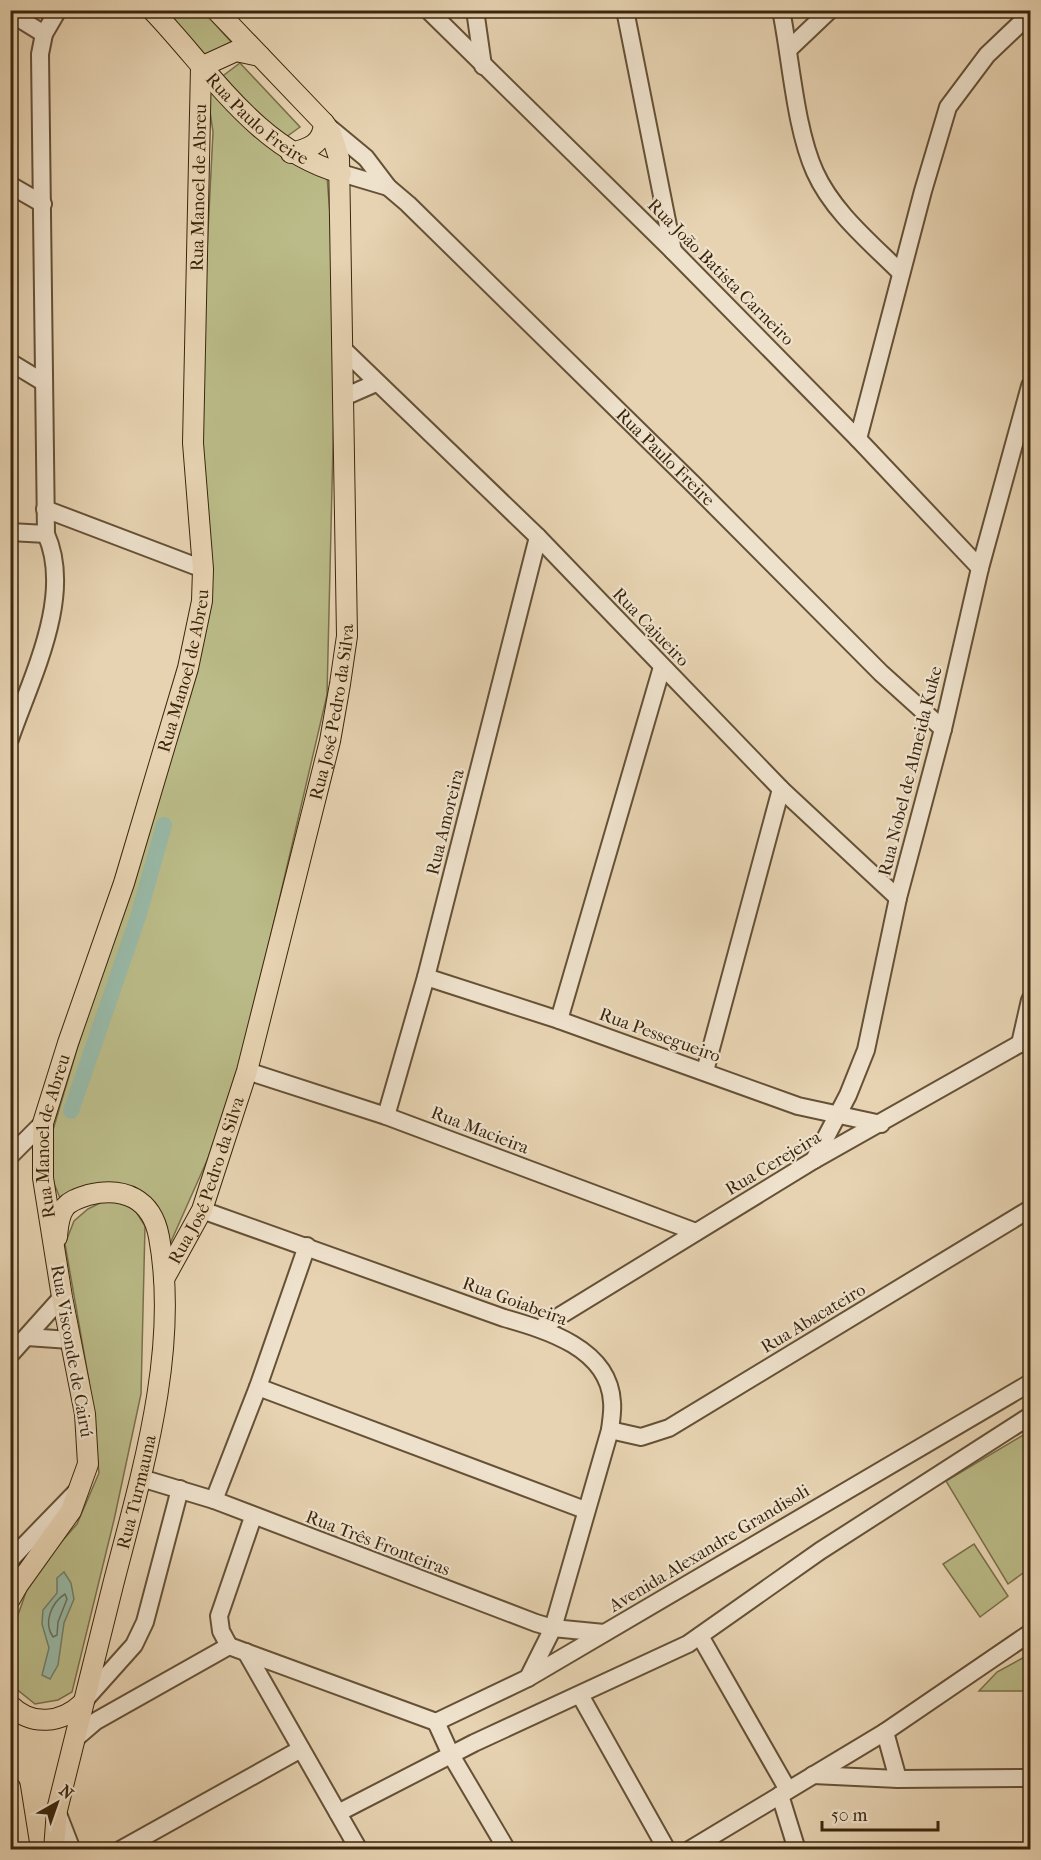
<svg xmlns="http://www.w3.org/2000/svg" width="1041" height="1860" viewBox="0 0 1041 1860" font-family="'IM FELL French Canon',serif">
  <rect width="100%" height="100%" fill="#e7d3b2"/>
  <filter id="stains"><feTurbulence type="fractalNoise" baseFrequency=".00333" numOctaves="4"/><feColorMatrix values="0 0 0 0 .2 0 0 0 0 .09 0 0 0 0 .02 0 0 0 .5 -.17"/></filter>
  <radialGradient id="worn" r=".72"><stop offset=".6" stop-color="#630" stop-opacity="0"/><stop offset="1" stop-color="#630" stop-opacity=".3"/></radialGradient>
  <g fill="#babb88" stroke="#7a704a" stroke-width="1.5">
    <polygon points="159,11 203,11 233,44 205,60"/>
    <polygon points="240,63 300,127 282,140 220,78"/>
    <polygon points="205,77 281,156 327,177 333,252 335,362 327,695 238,1076 209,1156 169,1246 145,1199 60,1198 53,1181 50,1140 113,928 202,648 208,619 199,410 213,132"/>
    <polygon points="108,1199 133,1207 145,1226 141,1394 114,1520 72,1692 58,1700 35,1704 14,1687 11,1651 18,1615 32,1575 77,1524 99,1473 89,1381 65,1244 74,1221 88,1209"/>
    <polygon points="1030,1431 1030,1568 1008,1584 946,1481"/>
    <polygon points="974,1544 1008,1596 980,1617 943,1564"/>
    <polygon points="1030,1654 1030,1691 979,1691 997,1672"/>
  </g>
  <polygon fill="#98b9a7" stroke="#727e69" stroke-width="1.5" points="64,1572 71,1583 74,1599 64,1623 58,1665 50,1679 42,1675 49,1648 42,1624 43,1610 57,1593 57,1578"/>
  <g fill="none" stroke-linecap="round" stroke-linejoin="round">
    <path stroke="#69705a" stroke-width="1.5" d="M65,1594L67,1599L58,1622L57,1635L53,1637C43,1623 51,1603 65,1594Z"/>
    <polyline stroke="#98b9a7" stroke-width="16" points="71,1111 139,914 164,825"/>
    <defs>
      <g id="minor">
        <polyline points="428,10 673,251 858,439 980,568"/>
        <polyline points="475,10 483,66"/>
        <polyline points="625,10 673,251"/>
        <path d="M781,10C791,59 795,128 815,172C833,212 870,242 901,273"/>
        <polyline points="10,13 44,34"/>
        <polyline points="789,49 830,10"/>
        <path id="s1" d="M325,124L366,158L388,187L408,204L693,484L881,673L943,729"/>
        <polyline points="341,173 388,187"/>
        <polyline points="10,185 43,204"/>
        <polyline points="344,350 538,537 781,789 898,898"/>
        <polyline points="10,362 43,382"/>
        <polyline points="344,397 376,383"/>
        <polyline points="858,439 923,191 948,107 987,55 1030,14"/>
        <polyline points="45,509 203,569"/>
        <polyline points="10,532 46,534"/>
        <path d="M10,739C31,678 74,596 46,534L40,54L44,34L58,10"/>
        <polyline points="426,977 559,1020 798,1106 881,1124"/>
        <polyline points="559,1020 662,667"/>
        <polyline points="1020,1044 1030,1000"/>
        <polyline points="247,1071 386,1116 696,1232"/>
        <polyline points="705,1071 781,789"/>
        <polyline points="386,1116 426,977 538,537"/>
        <polyline points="10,1156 43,1123"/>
        <polyline points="814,1160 848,1095 866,1050 898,898 943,729 980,568 1030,386"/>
        <path d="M202,1210L504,1318C546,1330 609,1348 612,1402C613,1411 611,1421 610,1430L553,1628L528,1678"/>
        <polyline points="540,1328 814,1160 1030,1038"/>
        <polyline points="27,1337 70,1340"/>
        <polyline points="10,1355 62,1297"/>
        <polyline points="258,1387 585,1510"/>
        <polyline points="610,1430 641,1437 669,1428 1030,1209"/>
        <polyline points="141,1478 214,1500 536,1623 553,1628 604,1633"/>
        <polyline points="214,1500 258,1387 307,1246"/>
        <polyline points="10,1560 77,1491"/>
        <polyline points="700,1636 788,1790"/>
        <polyline points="229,1646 436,1722"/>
        <polyline points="229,1646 221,1631 219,1616 253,1517"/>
        <polyline points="246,1652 359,1850"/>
        <polyline points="580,1695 667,1850"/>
        <polyline points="83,1702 134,1645 145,1622 180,1489"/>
        <polyline points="436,1722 528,1678 1030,1383"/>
        <polyline points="436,1722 451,1755 507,1850"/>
        <polyline points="885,1732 898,1779"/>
        <polyline points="75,1739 96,1721 229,1646"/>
        <polyline points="813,1775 898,1779 1030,1778"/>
        <polyline points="780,1795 797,1850"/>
        <polyline points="338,1813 474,1743 688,1644 820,1551 1030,1416"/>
        <polyline points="58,1814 72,1850"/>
        <polyline points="120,1850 301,1749"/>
        <polyline points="689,1850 885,1732 1030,1633"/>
      </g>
      <g id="major">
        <path id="s2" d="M152,10C209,69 257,150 341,173"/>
        <path d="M291,153C309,149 323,144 324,123"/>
        <path id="s3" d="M164,1279L202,1210L247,1071L330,741L340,684L347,636L339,158L331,133L324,123L216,10"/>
        <path id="s4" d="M10,1599L18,1585L71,1511L88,1464L85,1414L62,1297L43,1178V1123L68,1043L124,883L188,668L202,601L203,569L193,443L201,67L236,51L260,56"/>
        <path d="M10,1705C32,1727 62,1723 83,1703"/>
        <polyline points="10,1787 20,1850"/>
        <path id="s5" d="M54,1850L57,1810C76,1735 94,1660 113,1585C141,1476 180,1350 159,1237C152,1199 124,1186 88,1195C79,1198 71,1200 65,1207C58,1216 58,1227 57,1237"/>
      </g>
    </defs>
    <use href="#minor" stroke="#655136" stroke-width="20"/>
    <use href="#major" stroke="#3a260d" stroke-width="22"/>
    <use href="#minor" stroke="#efe2cd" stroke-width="16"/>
    <use href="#major" stroke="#e7d3b2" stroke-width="20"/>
  </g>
  <g text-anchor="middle" stroke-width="4.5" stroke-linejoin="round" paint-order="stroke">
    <g font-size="18" fill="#3a260d" stroke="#efe2cd">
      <text dy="6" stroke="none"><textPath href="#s2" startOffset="152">Rua Paulo Freire</textPath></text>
      <text dy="6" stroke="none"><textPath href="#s4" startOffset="1462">Rua Manoel de Abreu</textPath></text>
      <text transform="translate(721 272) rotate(45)" y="6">Rua João Batista Carneiro</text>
      <text dy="6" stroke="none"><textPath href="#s1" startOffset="477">Rua Paulo Freire</textPath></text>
      <text transform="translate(651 627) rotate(46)" y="6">Rua Cajueiro</text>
      <text dy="6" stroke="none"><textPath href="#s4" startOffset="976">Rua Manoel de Abreu</textPath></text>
      <text dy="6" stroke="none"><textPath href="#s3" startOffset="594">Rua José Pedro da Silva</textPath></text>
      <text transform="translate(910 771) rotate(-76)" y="6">Rua Nobel de Almeida Kuke</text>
      <text transform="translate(445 822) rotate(-76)" y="6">Rua Amoreira</text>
      <text transform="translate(660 1035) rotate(20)" y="6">Rua Pessegueiro</text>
      <text transform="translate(480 1130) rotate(21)" y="6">Rua Macieira</text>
      <text dy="6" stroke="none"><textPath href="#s4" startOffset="490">Rua Manoel de Abreu</textPath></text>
      <text transform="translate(773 1163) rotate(-31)" y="6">Rua Cerejeira</text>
      <text dy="6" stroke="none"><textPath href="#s3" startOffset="108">Rua José Pedro da Silva</textPath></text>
      <text transform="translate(515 1301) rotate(20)" y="6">Rua Goiabeira</text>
      <text transform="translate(813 1318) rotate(-31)" y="6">Rua Abacateiro</text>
      <text transform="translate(72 1351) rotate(80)" y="6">Rua Visconde de Cairú</text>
      <text dy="6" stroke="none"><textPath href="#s5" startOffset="368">Rua Turmauna</textPath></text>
      <text transform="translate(378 1543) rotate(21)" y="6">Rua Três Fronteiras</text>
      <text transform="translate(709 1548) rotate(-31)" y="6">Avenida Alexandre Grandisoli</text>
    </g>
  </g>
  <rect width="1041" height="1860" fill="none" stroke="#e7d3b2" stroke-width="36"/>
  <rect x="12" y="12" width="1017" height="1836" fill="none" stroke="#3a260d" stroke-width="3"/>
  <rect x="18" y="18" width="1005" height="1824" fill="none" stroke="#3a260d" stroke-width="1.5"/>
  <g transform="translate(57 1803) rotate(40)" stroke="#efe2cd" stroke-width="4.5" paint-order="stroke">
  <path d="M0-4.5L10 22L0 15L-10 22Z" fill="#3a260d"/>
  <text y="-9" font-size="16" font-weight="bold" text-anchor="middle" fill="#3a260d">N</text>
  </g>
  <path d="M822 1821v9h116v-9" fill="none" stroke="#3a260d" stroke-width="3"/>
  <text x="831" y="1821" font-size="18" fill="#3a260d" stroke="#efe2cd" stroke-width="4.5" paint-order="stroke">50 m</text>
  <rect width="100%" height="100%" filter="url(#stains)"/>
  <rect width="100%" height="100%" fill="url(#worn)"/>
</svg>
